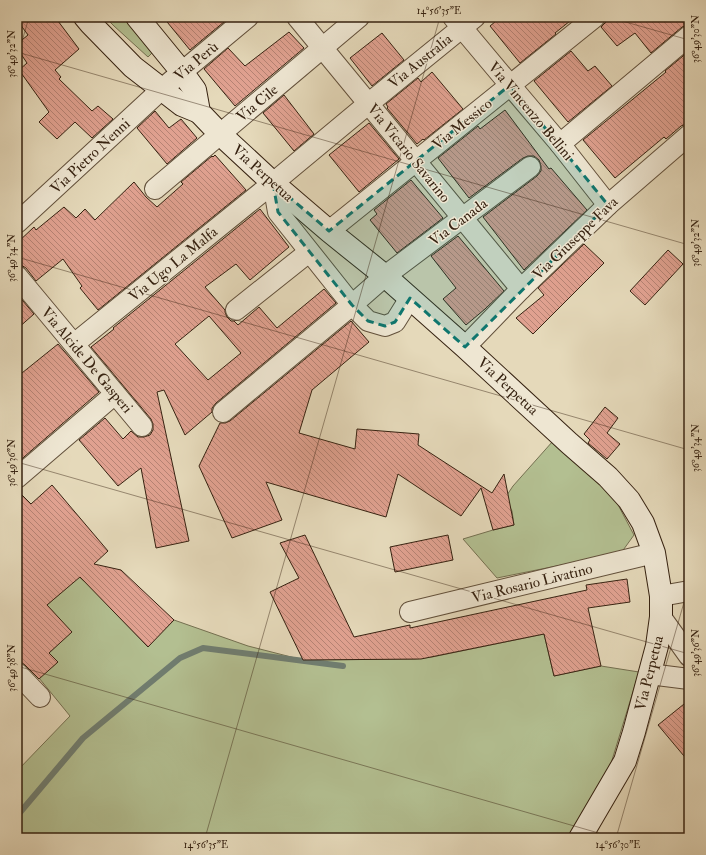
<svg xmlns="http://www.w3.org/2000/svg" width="706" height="855" viewBox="0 0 706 855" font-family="'IM FELL Double Pica',serif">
  <defs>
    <pattern id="building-back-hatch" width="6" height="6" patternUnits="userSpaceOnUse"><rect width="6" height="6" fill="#e0a190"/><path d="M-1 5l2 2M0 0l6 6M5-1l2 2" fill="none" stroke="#b68374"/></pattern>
  </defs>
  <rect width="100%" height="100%" fill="#e5d9ba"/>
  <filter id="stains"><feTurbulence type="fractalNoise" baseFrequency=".005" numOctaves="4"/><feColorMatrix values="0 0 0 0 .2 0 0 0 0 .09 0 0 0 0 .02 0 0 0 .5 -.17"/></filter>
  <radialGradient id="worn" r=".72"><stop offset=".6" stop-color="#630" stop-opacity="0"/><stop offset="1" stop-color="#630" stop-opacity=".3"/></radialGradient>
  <g fill="#b3bf91" stroke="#747051">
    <polygon points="105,17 123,17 152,53 148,57 114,26"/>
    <polygon points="553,441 594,478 616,501 634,535 621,553 497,578 463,539 493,530 514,525 512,511 505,498 513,486"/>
    <polygon points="79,577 90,586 148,646 174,620 248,646 303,660 415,659 432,657 544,634 554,676 601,666 639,672 609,770 569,838 17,838 17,771 70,716 39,678 58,662 49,653 71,632 47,605"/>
  </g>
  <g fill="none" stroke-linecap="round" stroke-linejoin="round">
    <polyline stroke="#707d70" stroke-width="6" points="17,816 83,738 180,658 203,648 343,666"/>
  </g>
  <g fill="url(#building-back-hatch)" stroke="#362211" fill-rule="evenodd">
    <polygon points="17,17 55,17 79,49 55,70 61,77 59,79 92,111 98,106 113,119 92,138 75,122 57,139 39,122 49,112 19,70 27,63 17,48 17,44 28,35 17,20"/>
    <polygon points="163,17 230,17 190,50"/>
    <polygon points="501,17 575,17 555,33 556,34 520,63 490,26"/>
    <polygon points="606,17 681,17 688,25 682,27 651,53 635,33 617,46 601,27 606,22"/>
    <polygon points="289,32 304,48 235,106 204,69 228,48 245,66"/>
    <polygon points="382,33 404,60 372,86 350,58"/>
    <polygon points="571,51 588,71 595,66 612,86 568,122 534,81"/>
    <polygon points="689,51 689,124 686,124 681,126 666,139 664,137 615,178 583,140 666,72 665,71"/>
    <polygon points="432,72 463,109 424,140 423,139 417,144 387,108 388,107 386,104 418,78 421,82"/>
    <polygon points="284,95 314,134 294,151 263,113"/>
    <polygon points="505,110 549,169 551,168 587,210 524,270 483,217 537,176 541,171 541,166 539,160 534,156 528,156 523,158 469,198 438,158 478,126 480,129"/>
    <polygon points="155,111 169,128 181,119 197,138 167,164 137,128"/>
    <polygon points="369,123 399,159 359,192 329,155"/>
    <polygon points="215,155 246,190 98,310 80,288 82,286 63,259 36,281 26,268 21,265 17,265 17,243 34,227 36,230 64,207 76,218 85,209 95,220 134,182 146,197 157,207 183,184 181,182 212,156 213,157"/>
    <polygon points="411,180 443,218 397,253 370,220 377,214 374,210"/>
    <path d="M260,209L289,247L250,280L236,264L205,287L225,310V312L227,317L231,321H234L238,325L259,307L277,328L324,289L336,303L216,403L212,408V412L185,435L164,390L157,392L189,541L156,548L141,468L118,486L79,440L105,418L123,439L131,431L138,437H144L150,435L153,430V424L151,419L91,347L114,329L113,328ZM209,316L241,353L208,380L175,344Z"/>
    <polygon points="458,236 504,291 485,309 466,325 443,299 456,288 431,256"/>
    <polygon points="584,244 604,263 533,334 516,318 544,295 538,288"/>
    <polygon points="668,250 683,264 645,305 630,291"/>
    <polygon points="17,294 34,314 17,329"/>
    <polygon points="351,321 369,342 312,390 299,433 355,449 357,429 419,434 418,445 492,493 504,474 514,525 493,530 481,488 461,516 398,474 386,517 266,482 282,520 232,538 199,466 220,423 225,423 230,421"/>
    <polygon points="58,344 99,392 17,463 17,377"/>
    <polygon points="605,407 618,418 607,433 620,444 607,459 588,443 590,440 584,434"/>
    <polygon points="52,485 108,551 94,564 121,570 174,620 148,647 80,577 47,605 72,632 49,653 58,662 39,679 25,665 21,662 17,662 17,490 31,504"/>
    <polygon points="305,535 354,637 410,625 410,628 587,590 586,585 627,579 630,602 588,608 601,666 554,676 544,634 421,659 303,660 270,592 299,578 280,543"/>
    <polygon points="448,535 453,560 395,572 390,547"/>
    <polygon points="689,700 689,762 658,725"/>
  </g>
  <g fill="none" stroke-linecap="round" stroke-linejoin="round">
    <defs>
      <g id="street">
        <polyline points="297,17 521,289"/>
        <polyline points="453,17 510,85 560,144 608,205"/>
        <polyline points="560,144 689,36"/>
        <polyline points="273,183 278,212 352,305 368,321 385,326 395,322 410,298"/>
        <polyline points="155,189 359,17"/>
        <polyline points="17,223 162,89 182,72 248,17"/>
        <polyline points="329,231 595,17"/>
        <polyline points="17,276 142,426"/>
        <polyline points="236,310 309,252"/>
        <polyline points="74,344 273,183 368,104 475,17"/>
        <polyline points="465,347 521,289 608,205 689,135"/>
        <polyline points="223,412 352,305 385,276 530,167"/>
        <polyline points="17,478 115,394"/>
        <polyline points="661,596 689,591"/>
        <polyline points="410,612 654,553"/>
        <polyline points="661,617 689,656"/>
        <polyline points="17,673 40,697"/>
        <polyline points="649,674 689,679"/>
      </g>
      <g id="secondary">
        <polyline points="85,17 90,23 133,67 182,105 199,112"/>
        <polyline points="137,17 182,72 195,90 199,112 220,134 273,183 329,231 385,276 465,347 569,443 608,477 629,500 643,523 654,553 661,596 661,617 657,646 634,732 625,761 580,838"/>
      </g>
    </defs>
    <use href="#street" stroke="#62503b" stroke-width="22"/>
    <use href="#secondary" stroke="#362211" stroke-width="24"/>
    <use href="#street" stroke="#eee6d2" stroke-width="20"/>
    <use href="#secondary" stroke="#eee6d2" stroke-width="22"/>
  </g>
  <path fill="#0f766e" fill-opacity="0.2" stroke="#0f766e" stroke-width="3" stroke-dasharray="8 5" stroke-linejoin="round" d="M510,85L608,205L465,347L410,298L395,322L385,326L368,321L352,305L278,212L273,183L329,231Z"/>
  <path fill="none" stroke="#362211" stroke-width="1" stroke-opacity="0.45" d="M608,17L689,40M17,52L689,245M17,59L29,17M17,257L689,450M17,462L689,654M17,666L616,838M205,838L440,17M616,838L689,585"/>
  <g text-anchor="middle" stroke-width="3" stroke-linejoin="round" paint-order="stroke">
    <g font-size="15" fill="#362211" stroke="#eee6d2">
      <text transform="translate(196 61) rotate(-40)" y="5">Via Perù</text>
      <text transform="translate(420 61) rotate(-39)" y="5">Via Australia</text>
      <text transform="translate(257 103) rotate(-40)" y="5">Via Cile</text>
      <text transform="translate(531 111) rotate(50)" y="5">Via Vincenzo Bellini</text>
      <text transform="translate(462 124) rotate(-39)" y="5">Via Messico</text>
      <text transform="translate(409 153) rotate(51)" y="5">Via Vicario Savarino</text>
      <text transform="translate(90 156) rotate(-43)" y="5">Via Pietro Nenni</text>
      <text transform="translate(263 173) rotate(42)" y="5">Via Perpetua</text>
      <text transform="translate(458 222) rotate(-37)" y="5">Via Canada</text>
      <text transform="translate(575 238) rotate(-44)" y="5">Via Giuseppe Fava</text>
      <text transform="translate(173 264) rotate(-39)" y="5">Via Ugo La Malfa</text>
      <text transform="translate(87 360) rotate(50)" y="5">Via Alcide De Gasperi</text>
      <text transform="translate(508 386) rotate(43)" y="5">Via Perpetua</text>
      <text transform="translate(532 583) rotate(-14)" y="5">Via Rosario Livatino</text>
      <text transform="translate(649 673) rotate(-76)" y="5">Via Perpetua</text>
    </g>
  </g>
  <rect width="706" height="855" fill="none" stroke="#e5d9ba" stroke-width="44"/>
  <rect x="22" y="22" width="662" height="811" fill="none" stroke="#362211" stroke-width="1.5"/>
  <g font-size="10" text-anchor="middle" fill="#362211">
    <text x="439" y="14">14°56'35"E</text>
    <text transform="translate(695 39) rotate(-90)" y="4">36°49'30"N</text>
    <text transform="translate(11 54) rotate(-90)" y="4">36°49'32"N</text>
    <text transform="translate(695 243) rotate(-90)" y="4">36°49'32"N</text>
    <text transform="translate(11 258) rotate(-90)" y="4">36°49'34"N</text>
    <text transform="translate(695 448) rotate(-90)" y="4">36°49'34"N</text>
    <text transform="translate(11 463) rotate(-90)" y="4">36°49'36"N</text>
    <text transform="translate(695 653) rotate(-90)" y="4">36°49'36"N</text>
    <text transform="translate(11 668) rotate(-90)" y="4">36°49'38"N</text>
    <text x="206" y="848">14°56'35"E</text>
    <text x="618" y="848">14°56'30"E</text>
  </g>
  <rect width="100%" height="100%" filter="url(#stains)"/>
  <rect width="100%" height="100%" fill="url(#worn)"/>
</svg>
